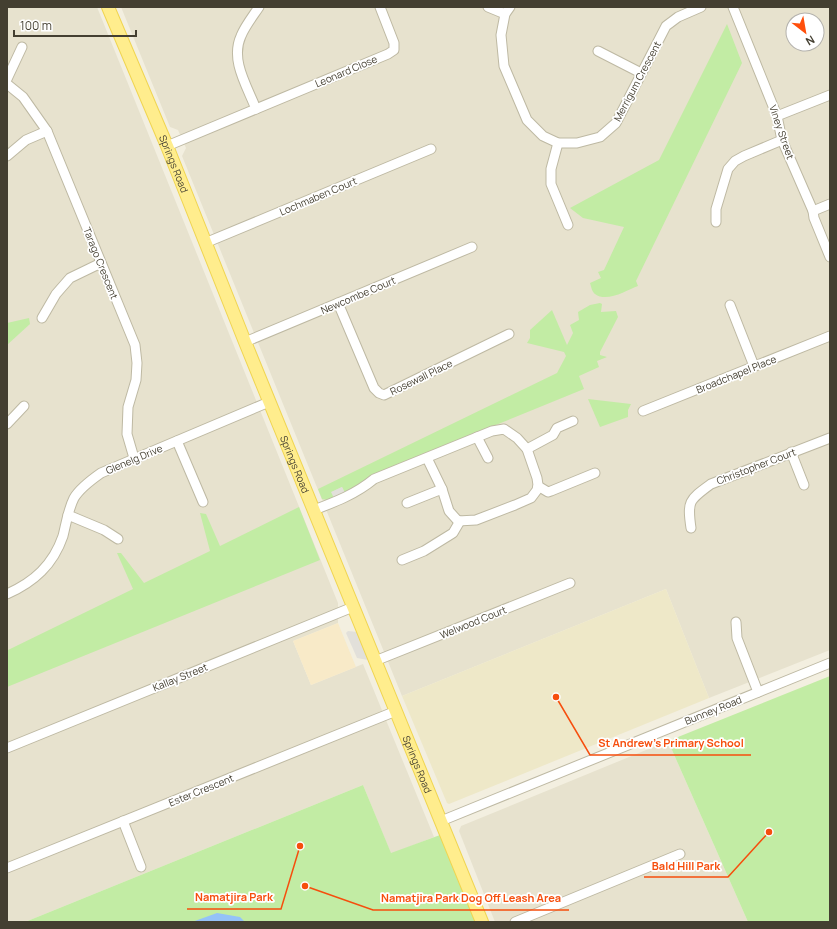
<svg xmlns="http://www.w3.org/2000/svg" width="837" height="929" viewBox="0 0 837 929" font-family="Manrope,sans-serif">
  <rect width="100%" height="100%" fill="#f3efe0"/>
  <g fill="#e7e2ce" fill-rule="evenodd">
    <polygon points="7,7 97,7 338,603 338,623 293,641 311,685 363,664 434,837 391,854 363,785 25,922 7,922"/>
    <path d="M121,7H830V650L709,698L666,589L402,696L182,156L186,148L178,130L170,127ZM793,20H817V44H793Z"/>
    <polygon points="668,741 748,922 495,922 459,831 461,826"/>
  </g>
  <polygon fill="#f8eac8" points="338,623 356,667 311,685 293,641"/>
  <polygon fill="#eee8c8" points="666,589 709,698 449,804 447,803 402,696"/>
  <g fill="#c2eca4">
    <path d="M727,24L742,63L636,281L638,286C627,290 607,303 595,294C592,292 591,286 590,283L601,278L598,272L604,270L624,227L583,218L570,208L659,160Z"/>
    <polygon points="600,303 602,304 601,312 616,311 618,317 600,352 600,355 607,357 597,361 599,367 579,376 584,389 373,475 363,484 345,493 342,487 332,492 334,498 327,500 322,499 318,489 557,373 566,356 564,352 527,343 530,338 530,330 552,310 567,345 573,333 570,325 579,320 578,312 590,305"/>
    <polygon points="29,318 30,324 7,345 7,323"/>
    <polygon points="588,399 631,404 628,410 628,417 600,427"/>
    <polygon points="299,507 320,560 7,687 7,648 8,650 133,589 117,553 121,553 144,583 210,551 200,513 206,514 220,546"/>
    <polygon points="830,676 830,922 748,922 668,741"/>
    <polygon points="363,785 391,853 440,835 476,922 25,922"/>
  </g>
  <g fill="#e2e0da">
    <polygon points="342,487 345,493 334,498 331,492"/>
    <polygon points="348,631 357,632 368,660 357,658 346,633"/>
  </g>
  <polygon fill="#94c2f8" points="217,913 240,917 245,922 192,922"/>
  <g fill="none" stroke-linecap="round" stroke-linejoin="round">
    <defs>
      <g id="minor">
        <polyline points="488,7 505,14"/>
        <polyline points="510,7 505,14 501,35 504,66 527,120 543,136 558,143 577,143 600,137 616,123 666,26 678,17 701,7"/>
        <polyline points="733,7 777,116 782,140 813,211 814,218 830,257"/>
        <polyline points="598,51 641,73"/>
        <polyline points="7,79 22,47"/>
        <polyline points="7,84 23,97 47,131 135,345 137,363 136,380 128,407 127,434 134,458"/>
        <path d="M256,109C247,86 230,60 241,36C245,26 253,16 259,7"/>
        <polyline points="777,116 830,95"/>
        <polyline points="558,143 551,169 551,184 568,225"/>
        <polyline points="167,146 388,54 394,50 394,43 380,7"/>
        <polyline points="7,156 26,140 47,131"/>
        <polyline points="813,211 830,204"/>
        <polyline points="716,222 716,209 728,169 735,161 744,156 782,140"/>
        <polyline points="205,243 431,149"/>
        <polyline points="338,303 374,388 379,393 384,395 509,334"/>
        <polyline points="730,305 754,366"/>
        <polyline points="42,318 56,294 70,278 101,263"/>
        <polyline points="245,342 472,247"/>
        <polyline points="643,411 830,336"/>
        <polyline points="7,424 24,406"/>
        <polyline points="477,437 488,458"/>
        <polyline points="177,441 203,502"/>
        <polyline points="527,449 553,435 557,428 573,421"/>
        <polyline points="791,452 804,485"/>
        <polyline points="538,486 548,492 551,491 595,473"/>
        <polyline points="407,503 442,489"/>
        <path d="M314,510C335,502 356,494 374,479L492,431L504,429L517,438L527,449L537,478L538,485L537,490L531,498L515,505L476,520L458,521L449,511L442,489L427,458"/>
        <polyline points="68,515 104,530 118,539"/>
        <path d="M691,528C687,501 689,500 711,484L830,438"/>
        <polyline points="402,560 424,551 453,533 460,521"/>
        <path d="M7,594C34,582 53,565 63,536C66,524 68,510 74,498C80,488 91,480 101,473L269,402"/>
        <polyline points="736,622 737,638 758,692"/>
        <polyline points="375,661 570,583"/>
        <polyline points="7,748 353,607"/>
        <polyline points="123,821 141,867"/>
        <polyline points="441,821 830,663"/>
        <polyline points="7,868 396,711"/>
        <polyline points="515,922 680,854"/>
      </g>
      <g id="major">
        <path id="s1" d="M108,7L167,146L245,342L482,922"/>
      </g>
    </defs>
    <use href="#minor" stroke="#beb9a3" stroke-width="11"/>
    <use href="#major" stroke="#f0d551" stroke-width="14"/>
    <use href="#minor" stroke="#fff" stroke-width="9"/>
    <use href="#major" stroke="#ffed8d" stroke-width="12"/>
  </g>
  <g text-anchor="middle" stroke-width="3.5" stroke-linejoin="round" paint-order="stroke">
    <g font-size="10" fill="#443f31" stroke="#fff">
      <text transform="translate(346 71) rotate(-23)" y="4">Leonard Close</text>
      <text transform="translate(637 81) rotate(-62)" y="4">Merrigum Crescent</text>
      <text transform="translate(782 132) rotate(71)" y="4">Viney Street</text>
      <text dy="4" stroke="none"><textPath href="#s1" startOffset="170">Springs Road</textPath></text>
      <text transform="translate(318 196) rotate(-23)" y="4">Lochmaben Court</text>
      <text transform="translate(101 263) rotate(68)" y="4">Tarago Crescent</text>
      <text transform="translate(358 295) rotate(-23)" y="4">Newcombe Court</text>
      <text transform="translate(736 374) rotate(-22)" y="4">Broadchapel Place</text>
      <text transform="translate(421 377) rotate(-26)" y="4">Rosewall Place</text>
      <text transform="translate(134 459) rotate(-23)" y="4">Glenelg Drive</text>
      <text dy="4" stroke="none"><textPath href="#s1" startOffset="494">Springs Road</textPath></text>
      <text transform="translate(756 466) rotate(-21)" y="4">Christopher Court</text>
      <text transform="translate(473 622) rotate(-22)" y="4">Welwood Court</text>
      <text transform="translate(180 677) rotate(-22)" y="4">Kallay Street</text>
      <text transform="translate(713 710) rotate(-22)" y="4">Bunney Road</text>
      <text dy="4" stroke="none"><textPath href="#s1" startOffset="818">Springs Road</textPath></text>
      <text transform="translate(201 790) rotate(-22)" y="4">Ester Crescent</text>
    </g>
  </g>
  <path fill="none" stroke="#f64e0d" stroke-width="1.5" d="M556 697L590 755H751M769 832L728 877H644M300 846L281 909H187M305 886L373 910H569"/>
  <g fill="#f64e0d" stroke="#fff" stroke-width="1.5">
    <circle cx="556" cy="697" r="4"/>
    <circle cx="769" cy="832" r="4"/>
    <circle cx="300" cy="846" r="4"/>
    <circle cx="305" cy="886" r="4"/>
  </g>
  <g font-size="11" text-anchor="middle" font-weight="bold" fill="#f64e0d" stroke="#fff" stroke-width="3.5" stroke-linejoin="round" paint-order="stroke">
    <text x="671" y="747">St Andrew's Primary School</text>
    <text x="686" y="870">Bald Hill Park</text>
    <text x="234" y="901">Namatjira Park</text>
    <text x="471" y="902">Namatjira Park Dog Off Leash Area</text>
  </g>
  <rect width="837" height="929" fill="none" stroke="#443f31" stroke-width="16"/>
  <g transform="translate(805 32) rotate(149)"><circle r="19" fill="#ffffff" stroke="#b4b2ad"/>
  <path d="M0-3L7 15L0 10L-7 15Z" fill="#ff4f0b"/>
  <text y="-6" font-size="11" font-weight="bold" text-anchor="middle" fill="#443f31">N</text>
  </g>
  <path d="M14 30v6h122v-6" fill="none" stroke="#443f31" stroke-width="2"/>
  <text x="20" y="30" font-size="12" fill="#443f31" stroke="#ffffff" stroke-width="3" paint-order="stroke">100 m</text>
</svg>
